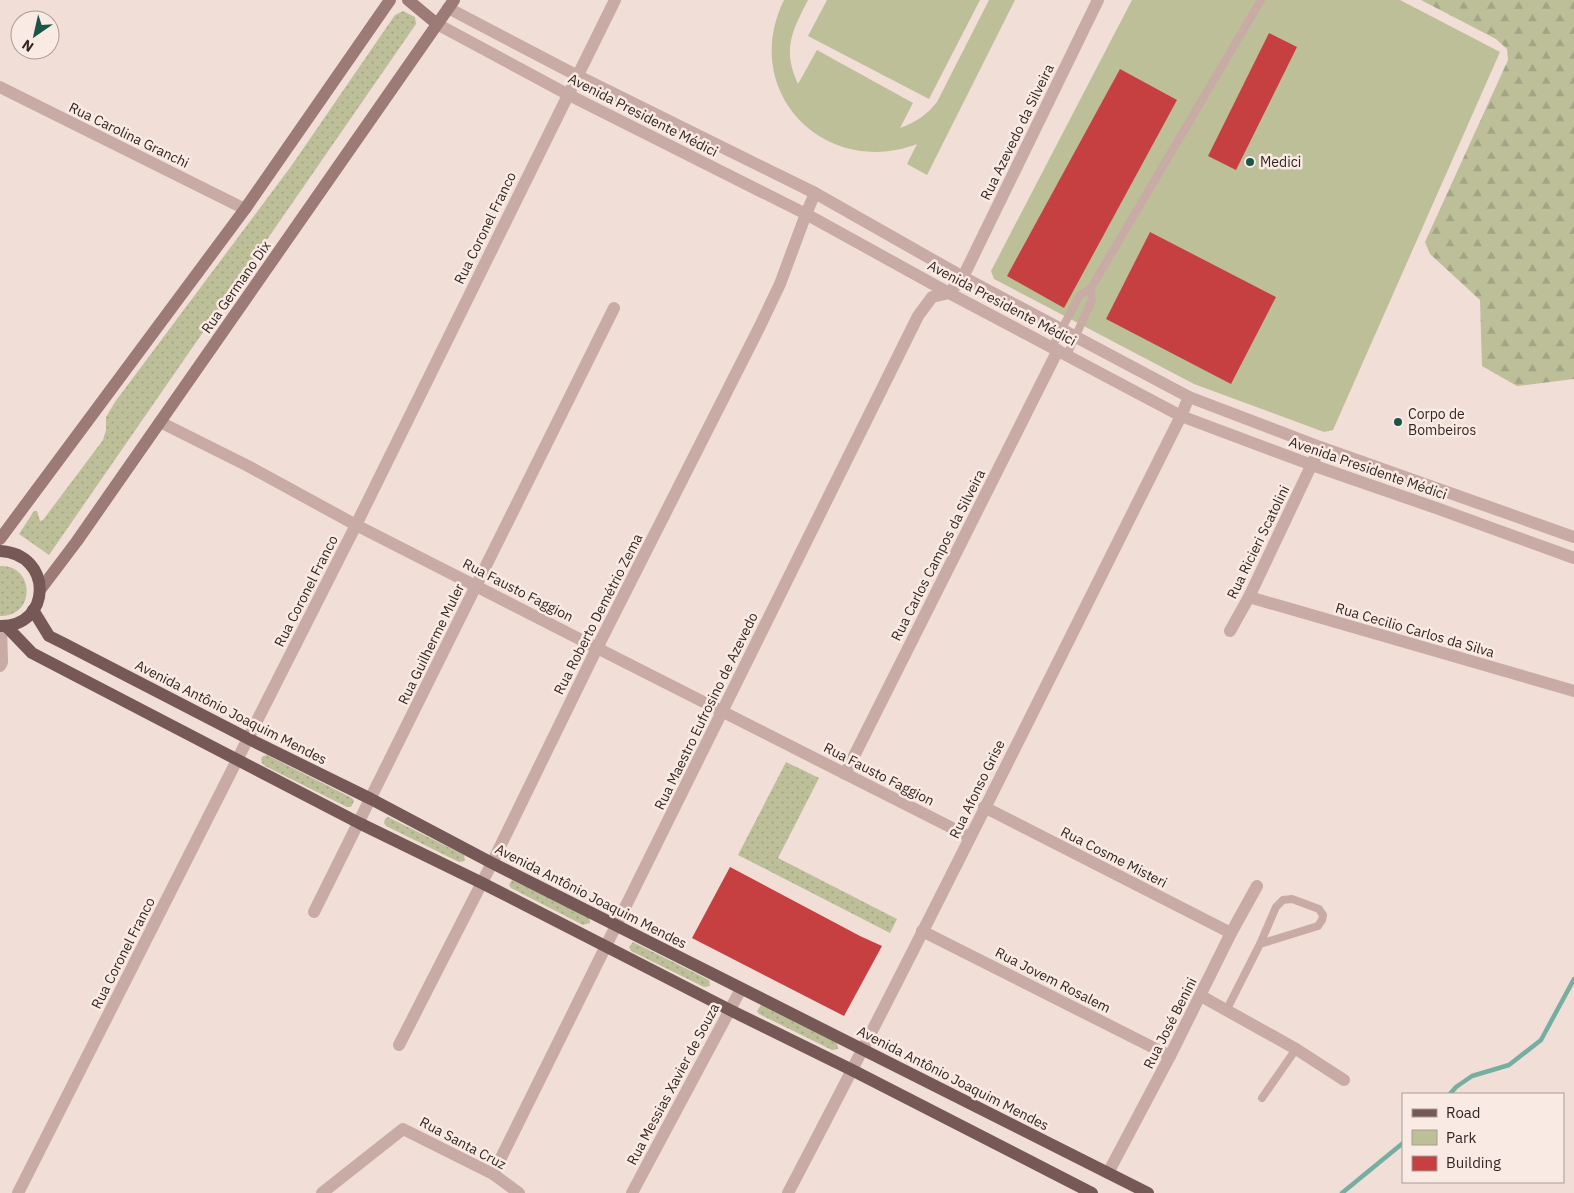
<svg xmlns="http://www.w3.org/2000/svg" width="1574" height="1193" viewBox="0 0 1574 1193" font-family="'IBM Plex Sans',sans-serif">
  <defs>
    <pattern id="green-dots" width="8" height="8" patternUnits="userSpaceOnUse" patternTransform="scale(1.25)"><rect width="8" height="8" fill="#bcbf98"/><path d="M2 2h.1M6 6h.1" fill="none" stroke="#a2a483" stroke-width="1.8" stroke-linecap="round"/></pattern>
    <pattern id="forest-firs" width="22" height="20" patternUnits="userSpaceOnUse" patternTransform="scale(1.25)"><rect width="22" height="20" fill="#bcbf98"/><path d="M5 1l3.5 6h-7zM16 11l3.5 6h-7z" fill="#a2a483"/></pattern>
  </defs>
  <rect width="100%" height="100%" fill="#f1ded7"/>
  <g fill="url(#green-dots)">
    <polygon points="403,11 415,17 416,24 49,555 19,534 34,511 37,511 40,521 43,520 103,440 106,430 106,417 115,402 292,165 395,15"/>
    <path d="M0,566C34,564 37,616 0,616Z"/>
    <polygon points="267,755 352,798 354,801 351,807 347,807 265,766 262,763 261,759 263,756"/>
    <polygon points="786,762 819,778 778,858 897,919 890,933 738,855"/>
    <polygon points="388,817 464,855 465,861 459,862 386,826 384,823 385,819"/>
    <polygon points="512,880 589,917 590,921 590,923 583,925 511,888 509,885"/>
    <polygon points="633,942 709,980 710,986 704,987 631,951 629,947"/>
    <polygon points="761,1005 837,1043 838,1049 832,1050 759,1014 757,1011"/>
  </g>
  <polygon fill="url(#forest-firs)" points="1421,0 1574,0 1574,379 1517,386 1482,366 1480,300 1430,254 1425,242 1508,60 1507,49 1496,39"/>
  <g fill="#bcbf98">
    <path d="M784,0H808C792,31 782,50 798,84L817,50L913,103L900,128C916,122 927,115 937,102L989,0H1015L927,175L907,164L917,144C825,179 739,92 784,0Z"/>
    <polygon points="827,0 980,0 929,99 808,36"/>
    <polygon points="1132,0 1400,0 1500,52 1333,430 1324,432 1194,384 994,279 991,271"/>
  </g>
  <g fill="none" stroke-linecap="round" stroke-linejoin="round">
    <g stroke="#76aea2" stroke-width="4.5">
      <polyline points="1450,1094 1456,1087 1472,1076 1509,1065 1541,1040 1574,979"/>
      <polyline points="1342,1193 1403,1143"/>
    </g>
  </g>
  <g fill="#c64041">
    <polygon points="1269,33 1297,47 1236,170 1208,156"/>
    <polygon points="1120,69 1177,100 1064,308 1007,276"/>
    <polygon points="1150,232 1276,297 1231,384 1106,319"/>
    <polygon points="730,867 860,936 882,946 844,1016 692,938"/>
  </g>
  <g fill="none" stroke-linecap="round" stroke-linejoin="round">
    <g stroke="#c8aba4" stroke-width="8">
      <polyline points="1052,347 1080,295 1091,288 1261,0"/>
      <polyline points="1067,355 1092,300 1091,288"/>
      <polyline points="1227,1009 1260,944 1276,907 1283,900 1292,899 1319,909 1323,915 1322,920 1318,926 1260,944"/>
      <polyline points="1262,1098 1296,1049"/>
    </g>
    <g stroke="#c8aba4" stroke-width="12">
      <polyline points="448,8 576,75 815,193 963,277 1189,397 1320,447 1574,537"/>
      <polyline points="437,24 567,94 806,214 949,293 1181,416 1312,465 1439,509 1574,558"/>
      <polyline points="0,87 245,209"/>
      <polyline points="160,422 248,466 356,525 597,648 970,837"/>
      <polyline points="1249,597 1574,691"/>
      <polyline points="1230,631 1249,597 1320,447"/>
      <polyline points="0,666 2,662 1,626"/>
      <polyline points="845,774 1058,350"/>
      <polyline points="984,807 1231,933"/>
      <polyline points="314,912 614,308"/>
      <polyline points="922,931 1170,1056"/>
      <polyline points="1201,996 1296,1049 1344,1080"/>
      <polyline points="399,1045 492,863 597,648 760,326 780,284 806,214 815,193"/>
      <polyline points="1108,1173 1170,1056 1231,933 1257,886"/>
      <polyline points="493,1174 918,316 932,297 949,293 963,277 1098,0"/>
      <polyline points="18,1193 356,525 615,0"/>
      <polyline points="322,1193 403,1129 493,1174 519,1193"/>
      <polyline points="632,1193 741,989"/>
      <path d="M788,1193C923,936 1051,675 1181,416L1189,397"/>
    </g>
    <g stroke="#9c7a75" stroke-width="12">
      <polyline points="408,0 437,24"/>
      <polyline points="0,539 245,209 390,0"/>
      <polyline points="40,590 77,541 454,0"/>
    </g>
    <g stroke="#765956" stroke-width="12">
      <path d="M0,551C54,554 52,627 0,626"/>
      <polyline points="33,610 49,636 63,643 249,739 371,799 492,863 1148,1193"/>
      <polyline points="6,626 32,653 359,823 482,883 730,1010 852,1070 1092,1193"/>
    </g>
  </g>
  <g fill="#1b554a" stroke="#f9eae3" stroke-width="2">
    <circle cx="1250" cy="162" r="5"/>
    <circle cx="1398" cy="422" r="5"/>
  </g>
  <g text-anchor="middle" stroke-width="5" stroke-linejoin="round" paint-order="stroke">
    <g font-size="14" fill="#342625" stroke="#f9eae3">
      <text transform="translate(643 115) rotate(27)" y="5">Avenida Presidente Médici</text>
      <text transform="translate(1017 132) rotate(-64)" y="5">Rua Azevedo da Silveira</text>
      <text transform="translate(129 135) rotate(26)" y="5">Rua Carolina Granchi</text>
      <text transform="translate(485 228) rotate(-64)" y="5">Rua Coronel Franco</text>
      <text transform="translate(236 287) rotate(-55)" y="5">Rua Germano Dix</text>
      <text transform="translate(1002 303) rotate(28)" y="5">Avenida Presidente Médici</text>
      <text transform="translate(1368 468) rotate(19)" y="5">Avenida Presidente Médici</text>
      <text transform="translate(1258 542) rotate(-64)" y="5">Rua Ricieri Scatolini</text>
      <text transform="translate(938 555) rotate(-63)" y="5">Rua Carlos Campos da Silveira</text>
      <text transform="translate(518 590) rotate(27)" y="5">Rua Fausto Faggion</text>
      <text transform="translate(306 591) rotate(-63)" y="5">Rua Coronel Franco</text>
      <text transform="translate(598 614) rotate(-63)" y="5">Rua Roberto Demétrio Zema</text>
      <text transform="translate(1415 630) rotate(16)" y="5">Rua Cecilio Carlos da Silva</text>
      <text transform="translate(431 644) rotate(-64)" y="5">Rua Guilherme Muler</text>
      <text transform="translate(706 711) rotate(-64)" y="5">Rua Maestro Eufrosino de Azevedo</text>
      <text transform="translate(231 712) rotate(27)" y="5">Avenida Antônio Joaquim Mendes</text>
      <text transform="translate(879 774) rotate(27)" y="5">Rua Fausto Faggion</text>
      <text transform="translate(977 789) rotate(-64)" y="5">Rua Afonso Grise</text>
      <text transform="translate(1114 857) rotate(27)" y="5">Rua Cosme Misteri</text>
      <text transform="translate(591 896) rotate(27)" y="5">Avenida Antônio Joaquim Mendes</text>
      <text transform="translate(123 953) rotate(-63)" y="5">Rua Coronel Franco</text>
      <text transform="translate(1053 980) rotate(27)" y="5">Rua Jovem Rosalem</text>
      <text transform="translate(1170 1023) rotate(-63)" y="5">Rua José Benini</text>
      <text transform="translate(953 1078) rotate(27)" y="5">Avenida Antônio Joaquim Mendes</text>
      <text transform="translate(673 1084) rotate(-62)" y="5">Rua Messias Xavier de Souza</text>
      <text transform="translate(463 1143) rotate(28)" y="5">Rua Santa Cruz</text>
    </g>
    <g font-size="14" fill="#342625" stroke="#f9eae3" text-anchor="start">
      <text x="1260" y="167">Medici</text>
      <text x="1408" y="419">Corpo de<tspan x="1408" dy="16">Bombeiros</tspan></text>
    </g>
  </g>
  <rect x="1402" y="1093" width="162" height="90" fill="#f9eae3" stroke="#aa9c97"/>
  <rect x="1412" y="1109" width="25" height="8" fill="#765956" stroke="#aa9c97"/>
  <text x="1446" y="1118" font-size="15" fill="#342625">Road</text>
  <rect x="1412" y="1130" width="25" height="15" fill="#bcbf98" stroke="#aa9c97"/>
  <text x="1446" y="1143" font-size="15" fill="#342625">Park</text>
  <rect x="1412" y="1156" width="25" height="15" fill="#c64041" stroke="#aa9c97"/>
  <text x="1446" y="1168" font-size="15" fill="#342625">Building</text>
  <g transform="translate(35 35) rotate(214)"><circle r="24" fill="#f9eae3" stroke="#aa9c97"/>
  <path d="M0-4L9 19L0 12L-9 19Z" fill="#1b554a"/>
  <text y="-8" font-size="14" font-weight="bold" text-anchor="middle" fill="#342625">N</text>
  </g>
</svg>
